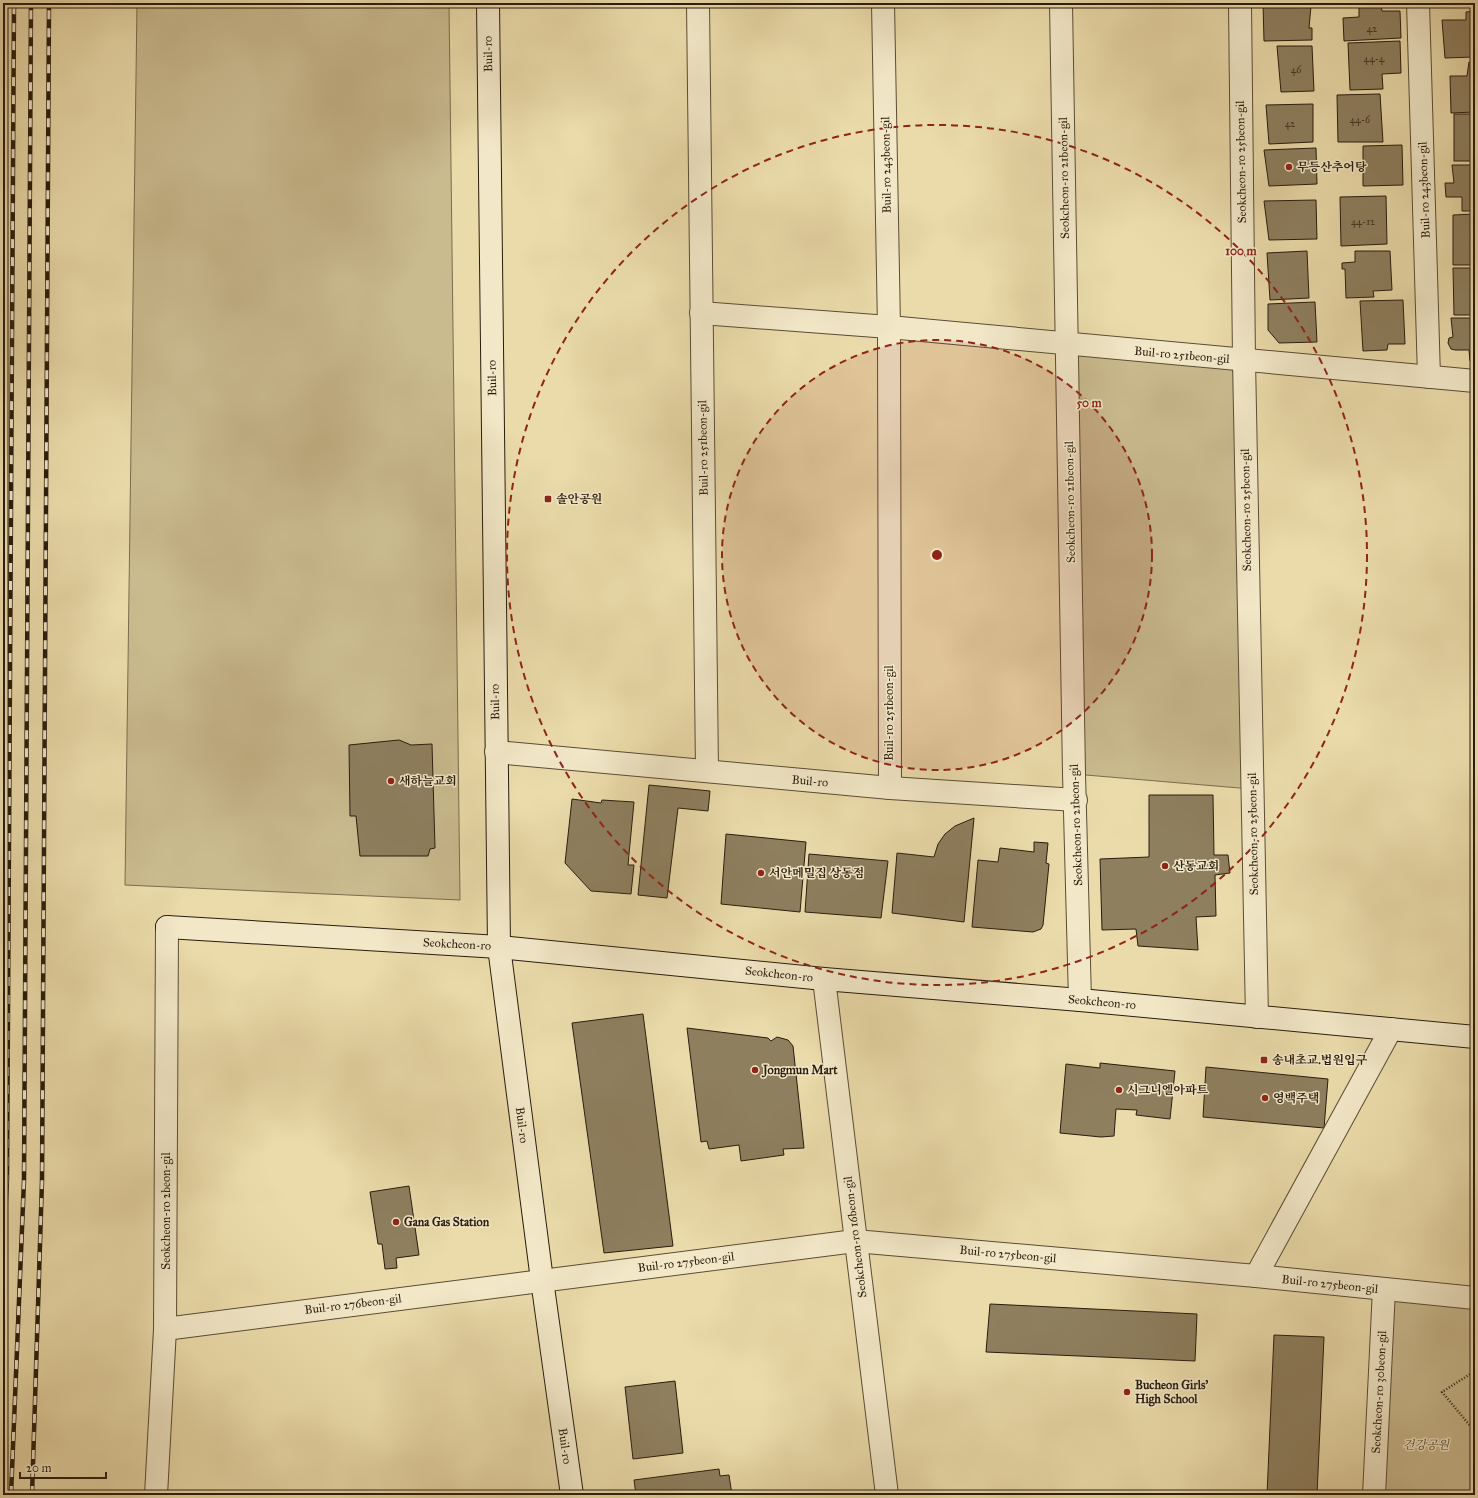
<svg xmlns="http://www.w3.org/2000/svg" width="1478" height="1498" viewBox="0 0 1478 1498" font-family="'IM FELL Great Primer','Noto Serif KR',serif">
  <rect width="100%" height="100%" fill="#ebdbaa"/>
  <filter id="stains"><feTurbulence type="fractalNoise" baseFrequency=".005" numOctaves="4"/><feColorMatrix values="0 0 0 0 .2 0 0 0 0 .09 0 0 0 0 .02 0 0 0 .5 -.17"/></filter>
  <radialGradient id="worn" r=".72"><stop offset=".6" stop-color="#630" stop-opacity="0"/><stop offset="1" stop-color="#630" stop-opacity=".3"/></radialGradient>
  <g fill="#cabb8f" stroke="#7a6c4e">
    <polygon points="137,3 449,3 460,900 125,885"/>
    <polygon points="1067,344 1244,360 1251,789 1074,774"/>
    <polygon points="1384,1289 1475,1298 1475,1495 1374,1495"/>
  </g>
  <g fill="#8e7f5f" stroke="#291c0d">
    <polygon points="1263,3 1302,3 1302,5 1311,6 1309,28 1312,28 1312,40 1264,41"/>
    <polygon points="1359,3 1381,3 1382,11 1400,11 1401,38 1344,41 1343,18 1359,17"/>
    <polygon points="1475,11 1475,57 1445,58 1442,20 1466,20 1466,12"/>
    <polygon points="1400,41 1401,73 1382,74 1383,89 1350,90 1348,43"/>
    <polygon points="1277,46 1312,46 1314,91 1281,92"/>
    <polygon points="1469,62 1475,62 1475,112 1451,113 1450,76 1467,76"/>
    <polygon points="1380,94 1383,142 1338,142 1337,95"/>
    <polygon points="1313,104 1313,142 1269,144 1266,105"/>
    <rect x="1454" y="114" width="21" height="47"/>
    <polygon points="1402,145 1403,185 1363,186 1363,146"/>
    <polygon points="1316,148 1317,184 1269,186 1264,150"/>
    <polygon points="1452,165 1475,165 1475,211 1462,211 1462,197 1446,197 1445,183 1454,183"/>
    <polygon points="1386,196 1387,244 1341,246 1340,197"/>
    <polygon points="1316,200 1317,239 1269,240 1264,201"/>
    <polygon points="1475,214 1475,265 1453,265 1453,215"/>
    <polygon points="1307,251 1309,298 1270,300 1267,253"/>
    <polygon points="1355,251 1390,251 1392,290 1373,291 1374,297 1346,298 1345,269 1342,269 1342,263 1355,262"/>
    <polygon points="1453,268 1475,268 1475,315 1454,315"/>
    <polygon points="1403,300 1405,344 1388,344 1387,350 1363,351 1360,301"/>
    <polygon points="1315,302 1317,342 1279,343 1268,330 1268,304"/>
    <polygon points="1451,318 1475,318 1475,361 1470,361 1469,350 1455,350 1451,349 1448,343 1449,338 1453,337"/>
    <polygon points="399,740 411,745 432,744 435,848 430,849 428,856 360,856 356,816 350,816 349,745"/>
    <polygon points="649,785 710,791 708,811 678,808 667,898 638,895"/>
    <polygon points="1149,795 1213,795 1214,855 1228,855 1230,873 1215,875 1216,916 1196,917 1198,950 1138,946 1136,929 1102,930 1100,859 1149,857"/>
    <polygon points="572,799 601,803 602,800 634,802 628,865 634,865 631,894 591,891 565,863"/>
    <polygon points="974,818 964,922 892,913 897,853 934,857 938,844 945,834 955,826"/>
    <polygon points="726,834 806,842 800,912 721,904"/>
    <polygon points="1034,842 1048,843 1046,863 1049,864 1043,925 1041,929 1033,932 972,927 978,860 998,862 1000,848 1034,852"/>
    <polygon points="809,854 888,861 881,918 805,912"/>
    <polygon points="643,1014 673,1246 604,1253 572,1023"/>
    <polygon points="687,1028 768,1038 771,1041 777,1037 788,1040 793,1046 804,1148 783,1149 784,1155 741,1161 739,1145 709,1149 707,1141 701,1142"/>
    <polygon points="1100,1063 1175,1071 1170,1119 1136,1115 1137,1110 1116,1109 1114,1136 1101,1137 1060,1133 1066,1064 1100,1068"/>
    <polygon points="1206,1067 1328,1079 1324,1128 1203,1117"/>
    <polygon points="409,1186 419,1255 396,1258 397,1268 385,1269 382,1244 378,1244 370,1192"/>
    <polygon points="990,1304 1197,1314 1195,1361 986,1352"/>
    <polygon points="1274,1335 1324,1337 1317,1495 1267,1495"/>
    <polygon points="675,1381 683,1453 633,1459 625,1387"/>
    <polygon points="719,1469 720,1476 729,1475 732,1495 636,1495 634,1480"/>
  </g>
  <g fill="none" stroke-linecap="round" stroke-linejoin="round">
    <defs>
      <g id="street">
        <polyline points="698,3 707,771"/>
        <polyline points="883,3 889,327 890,788"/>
        <polyline points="1061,3 1074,774 1080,1000"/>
        <polyline points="1240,3 1244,360 1257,1017"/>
        <polyline points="1418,3 1429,377"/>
        <polyline points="701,313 889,327 1475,381"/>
        <polyline points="496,752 890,788 1076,800"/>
        <polyline points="824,979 887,1495"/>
        <polyline points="1256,1276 1391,1029"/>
        <polyline points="165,1329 855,1241 1256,1276 1475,1298"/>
        <polyline points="156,1495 165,1329 167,927"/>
        <polyline points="1374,1495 1384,1289"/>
      </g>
      <g id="secondary">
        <polyline points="488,3 499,947 542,1280 572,1495"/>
        <polyline points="167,927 499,947 824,979 1080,1000 1475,1037"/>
      </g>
    </defs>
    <use href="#street" stroke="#5a4c34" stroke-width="24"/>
    <use href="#secondary" stroke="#291c0d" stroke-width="24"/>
    <polyline stroke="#291c0d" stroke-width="2.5" stroke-dasharray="1 2" stroke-linecap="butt" points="1475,1371 1442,1392 1472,1428 1475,1480"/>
    <use href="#street" stroke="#f2e8c8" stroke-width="22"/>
    <use href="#secondary" stroke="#f2e8c8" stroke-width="22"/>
    <defs>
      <g id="rail">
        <polyline points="3,1256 7,1179 14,3"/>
        <polyline points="11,1495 24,1180 31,3"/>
        <polyline points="32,1495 42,1181 49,3"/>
      </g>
    </defs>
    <use href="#rail" stroke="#291c0d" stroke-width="4.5"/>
    <use href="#rail" stroke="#f2e8c8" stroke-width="3" stroke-dasharray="9" stroke-linecap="butt"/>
  </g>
  <circle cx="937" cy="555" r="215" fill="#8f2418" fill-opacity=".12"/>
  <g fill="none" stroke="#8f2418" stroke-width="2" stroke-dasharray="7 5">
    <circle cx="937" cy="555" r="215"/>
    <circle cx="937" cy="555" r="430"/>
  </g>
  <g fill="#8f2418" stroke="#f2e8c8" stroke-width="1.5">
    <circle cx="1289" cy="167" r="4"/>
    <rect x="544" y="495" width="8" height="8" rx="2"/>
    <circle cx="391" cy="781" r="4"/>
    <circle cx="1165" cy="866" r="4"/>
    <circle cx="761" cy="873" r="4"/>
    <rect x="1260" y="1056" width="8" height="8" rx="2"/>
    <circle cx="755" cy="1070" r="4"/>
    <circle cx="1119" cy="1090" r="4"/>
    <circle cx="1265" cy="1098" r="4"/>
    <circle cx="396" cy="1222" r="4"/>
    <circle cx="1127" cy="1392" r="4"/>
  </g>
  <g text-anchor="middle" stroke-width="3" stroke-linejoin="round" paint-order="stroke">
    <g font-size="10" fill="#423522">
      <text x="1372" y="32">42</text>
      <text x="1374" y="62">44-4</text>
      <text x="1296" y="73">46</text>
      <text x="1360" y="123">44-6</text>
      <text x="1290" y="127">42</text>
      <text x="1363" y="225">44-12</text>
    </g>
    <g font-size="12" fill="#291c0d" stroke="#f2e8c8">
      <text transform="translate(488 54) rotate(-91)" y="4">Buil-ro</text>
      <text transform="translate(1241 162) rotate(-91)" y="4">Seokcheon-ro 25beon-gil</text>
      <text transform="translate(886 165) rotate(-91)" y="4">Buil-ro 243beon-gil</text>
      <text transform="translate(1064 178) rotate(-91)" y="4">Seokcheon-ro 21beon-gil</text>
      <text transform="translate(1424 190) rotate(-92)" y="4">Buil-ro 243beon-gil</text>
      <text transform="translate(1182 355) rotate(5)" y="4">Buil-ro 251beon-gil</text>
      <text transform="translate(492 378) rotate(-91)" y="4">Buil-ro</text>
      <text transform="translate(703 448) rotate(-91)" y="4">Buil-ro 251beon-gil</text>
      <text transform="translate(1070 502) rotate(-91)" y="4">Seokcheon-ro 21beon-gil</text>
      <text transform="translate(1246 510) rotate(-91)" y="4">Seokcheon-ro 25beon-gil</text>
      <text transform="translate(495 702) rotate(-91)" y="4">Buil-ro</text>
      <text transform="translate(889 713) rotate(-90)" y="4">Buil-ro 251beon-gil</text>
      <text transform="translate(810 781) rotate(5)" y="4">Buil-ro</text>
      <text transform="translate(1076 825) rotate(-92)" y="4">Seokcheon-ro 21beon-gil</text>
      <text transform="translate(1253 834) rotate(-91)" y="4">Seokcheon-ro 25beon-gil</text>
      <text transform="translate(457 944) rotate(3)" y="4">Seokcheon-ro</text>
      <text transform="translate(779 974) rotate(6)" y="4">Seokcheon-ro</text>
      <text transform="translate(1102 1002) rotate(5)" y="4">Seokcheon-ro</text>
      <text transform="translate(522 1125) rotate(83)" y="4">Buil-ro</text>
      <text transform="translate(166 1211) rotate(-90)" y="4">Seokcheon-ro 2beon-gil</text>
      <text transform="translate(855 1237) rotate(-97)" y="4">Seokcheon-ro 16beon-gil</text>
      <text transform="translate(1008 1254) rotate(5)" y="4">Buil-ro 275beon-gil</text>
      <text transform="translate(686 1262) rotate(-7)" y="4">Buil-ro 275beon-gil</text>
      <text transform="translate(1330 1284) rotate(6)" y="4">Buil-ro 275beon-gil</text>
      <text transform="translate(353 1304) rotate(-7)" y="4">Buil-ro 276beon-gil</text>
      <text transform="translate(1379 1392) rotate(-87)" y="4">Seokcheon-ro 30beon-gil</text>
      <text transform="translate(565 1446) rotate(82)" y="4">Buil-ro</text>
    </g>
    <g font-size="12" font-weight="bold" fill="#291c0d" stroke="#f2e8c8" text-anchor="start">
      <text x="1297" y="171">무등산추어탕</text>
      <text x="556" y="503">솔안공원</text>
      <text x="399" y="785">새하늘교회</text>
      <text x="1173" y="870">산동교회</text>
      <text x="769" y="877">서안메밀집 상동점</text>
      <text x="1272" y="1064">송내초교.법원입구</text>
      <text x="763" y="1074">Jongmun Mart</text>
      <text x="1127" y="1094">시그니엘아파트</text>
      <text x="1273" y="1102">영백주택</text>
      <text x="404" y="1226">Gana Gas Station</text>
      <text x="1135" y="1389">Bucheon Girls'<tspan x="1135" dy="14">High School</tspan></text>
    </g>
    <g font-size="12" font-style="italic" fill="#594c34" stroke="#f2e8c8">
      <text x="1426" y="1449">건강공원</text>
    </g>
  </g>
  <circle cx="937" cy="555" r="6" fill="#8f2418" stroke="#f2e8c8" stroke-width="2"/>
  <g font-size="12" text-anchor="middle" font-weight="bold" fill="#8f2418" stroke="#f2e8c8" stroke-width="3" stroke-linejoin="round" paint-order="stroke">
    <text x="1241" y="255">100 m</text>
    <text x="1089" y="407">50 m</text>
  </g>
  <rect width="1478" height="1498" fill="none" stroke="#ebdbaa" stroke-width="16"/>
  <rect x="4" y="4" width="1470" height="1490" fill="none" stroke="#291c0d" stroke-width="2"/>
  <rect x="8" y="8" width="1462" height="1482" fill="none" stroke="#291c0d"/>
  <path d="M20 1472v6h86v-6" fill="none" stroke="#291c0d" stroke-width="2"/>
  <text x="26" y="1472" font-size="12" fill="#291c0d" stroke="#f2e8c8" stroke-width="3" paint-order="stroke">20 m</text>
  <rect width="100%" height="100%" filter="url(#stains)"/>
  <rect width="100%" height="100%" fill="url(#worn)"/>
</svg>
